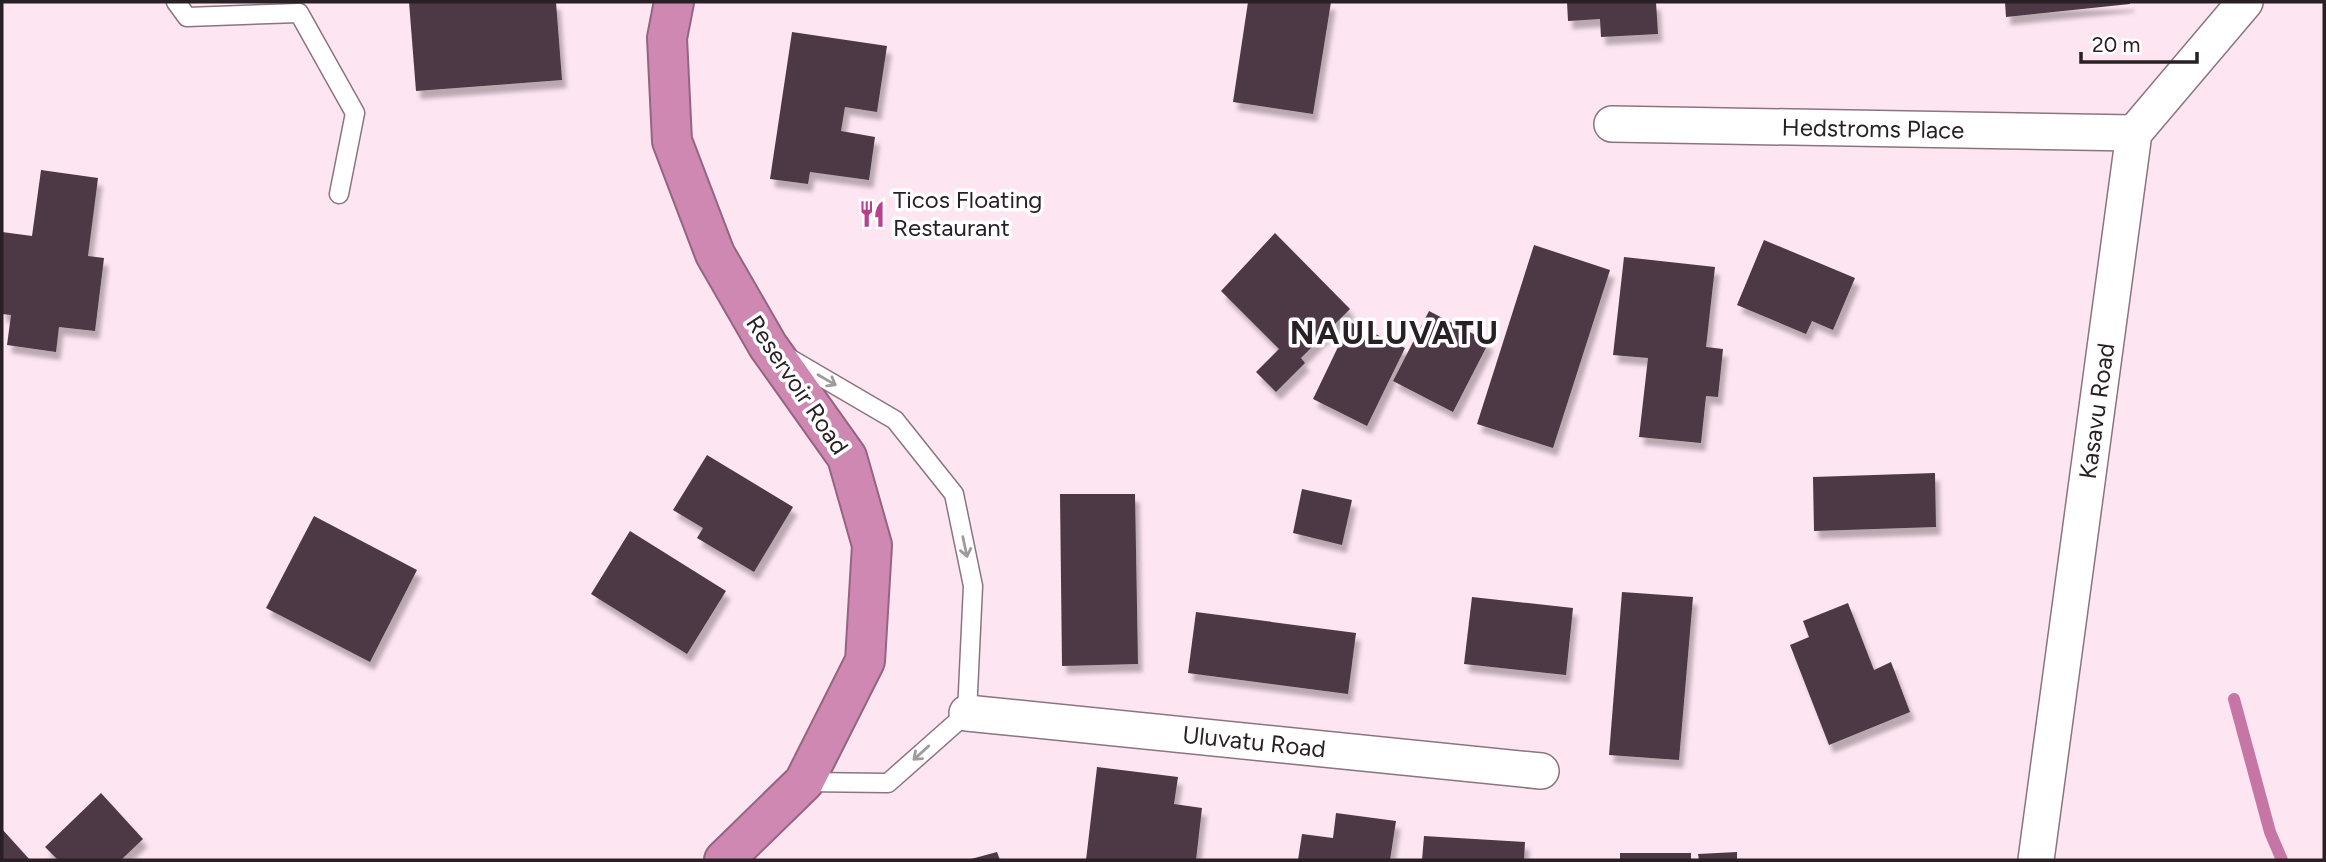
<svg xmlns="http://www.w3.org/2000/svg" width="2326" height="862" viewBox="0 0 2326 862" font-family="Figtree,sans-serif">
  <defs>
    <filter id="shadow"><feDropShadow dx="4.5" dy="8" stdDeviation="2" flood-color="#0004"/></filter>
  </defs>
  <rect width="100%" height="100%" fill="#fee5f2"/>
  <g fill="none" stroke-linecap="round" stroke-linejoin="round">
    <polyline stroke="#c576a4" stroke-width="12" points="2234,699 2270,832 2282,860"/>
  </g>
  <g fill="#4d3944" filter="url(#shadow)">
    <polygon points="409,2 556,2 562,80 416,91"/>
    <polygon points="1248,2 1331,2 1313,114 1233,102"/>
    <polygon points="1567,2 1656,2 1658,34 1601,37 1600,19 1568,21"/>
    <polygon points="2005,2 2130,2 2130,4 2006,17"/>
    <polygon points="792,32 887,46 877,112 845,107 841,131 875,137 869,180 810,172 808,184 770,179"/>
    <polygon points="41,170 98,178 88,256 104,258 95,331 59,327 56,352 7,345 11,315 2,314 2,232 32,236"/>
    <polygon points="1275,233 1350,309 1301,358 1305,363 1276,392 1256,372 1279,349 1221,291"/>
    <polygon points="1764,240 1855,278 1833,330 1812,321 1806,334 1737,305"/>
    <polygon points="1534,245 1610,270 1553,448 1477,424"/>
    <polygon points="1624,257 1715,267 1706,347 1723,349 1718,397 1706,396 1701,443 1639,437 1648,358 1613,355"/>
    <polygon points="1429,311 1489,342 1453,412 1393,381"/>
    <polygon points="1350,322 1405,348 1367,426 1313,399"/>
    <polygon points="707,455 793,507 754,572 697,538 703,528 673,510"/>
    <polygon points="1935,473 1936,527 1814,531 1813,477"/>
    <polygon points="1302,489 1352,500 1342,545 1293,533"/>
    <polygon points="1060,494 1135,494 1138,664 1062,666"/>
    <polygon points="314,516 417,570 370,662 266,608"/>
    <polygon points="630,531 726,591 687,654 591,594"/>
    <polygon points="1622,592 1693,597 1679,760 1609,755"/>
    <polygon points="1472,597 1573,608 1566,675 1464,664"/>
    <polygon points="1848,603 1874,670 1891,662 1910,712 1829,745 1790,645 1809,637 1803,621"/>
    <polygon points="1196,612 1356,633 1348,694 1188,673"/>
    <polygon points="1097,767 1178,777 1174,804 1202,808 1196,860 1086,860"/>
    <polygon points="101,793 143,839 121,860 58,860 45,847"/>
    <polygon points="1336,813 1396,821 1390,860 1298,860 1302,834 1333,838"/>
    <polygon points="2,829 30,860 2,860"/>
    <polygon points="1424,836 1525,842 1524,860 1422,860"/>
    <polygon points="997,852 1000,860 971,860 971,859"/>
    <polygon points="1737,852 1737,860 1699,860 1698,854"/>
    <rect x="1620" y="853" width="71" height="7"/>
  </g>
  <g fill="none" stroke-linecap="round" stroke-linejoin="round">
    <defs>
      <g id="lane">
        <polyline points="176,2 187,17 299,13 355,113 339,194"/>
        <polyline points="789,358 895,420 954,494 973,586 967,713 888,783 804,782"/>
      </g>
      <g id="street">
        <polyline points="1612,124 2134,133"/>
        <polyline points="967,713 1541,771"/>
        <polyline points="2036,860 2134,133 2245,2"/>
      </g>
      <polyline id="highway" points="674,2 667,38 672,141 715,254 768,346 847,457 872,545 865,661 804,782 724,860"/>
    </defs>
    <use href="#lane" stroke="#8b7480" stroke-width="21"/>
    <use href="#street" stroke="#8b7480" stroke-width="38"/>
    <use href="#highway" stroke="#956480" stroke-width="42"/>
    <use href="#lane" stroke="#fff" stroke-width="18"/>
    <use href="#street" stroke="#fff" stroke-width="35"/>
    <use href="#highway" stroke="#cf88b1" stroke-width="38"/>
  </g>
  <defs><path id="oneway-shaft" d="M-6 0H5M1.5-3L5.5 0L1.5 3" fill="none" stroke-width="1.6" stroke-linecap="round" stroke-linejoin="round" transform="scale(1.75)"/></defs>
  <g stroke="#9f9b9d">
    <use href="#oneway-shaft" transform="translate(827 380) rotate(30)"/>
    <use href="#oneway-shaft" transform="translate(965 547) rotate(78)"/>
    <use href="#oneway-shaft" transform="translate(921 753) rotate(138)"/>
  </g>
  <defs>
    <symbol id="restaurant-bare" viewBox="-9 -9 18 18"><path d="M-5-6h1v4h1v-4h1v4h1v-4h1v5L-1.5 .5V6h-2V.5L-5-1ZM5-6V6H3V1.5H1.5Q1.5-4 5-6Z" fill="#bb3f8f" stroke="#fff" stroke-width="2.5" paint-order="stroke"/></symbol>
  </defs>
  <g fill-rule="evenodd">
    <use href="#restaurant-bare" x="853" y="195" width="38" height="38"/>
  </g>
  <g text-anchor="middle" stroke-width="7" stroke-linejoin="round" paint-order="stroke">
    <g font-size="24" fill="#292025" stroke="#fff">
      <text transform="translate(1873 129) rotate(1)" y="8">Hedstroms Place</text>
      <text transform="translate(797 385) rotate(56)" y="8">Reservoir Road</text>
      <text transform="translate(2097 411) rotate(-82)" y="8">Kasavu Road</text>
      <text transform="translate(1254 742) rotate(6)" y="8">Uluvatu Road</text>
    </g>
    <g font-size="24" fill="#292025" stroke="#fff" text-anchor="start">
      <text x="893" y="208">Ticos Floating<tspan x="893" dy="28">Restaurant</tspan></text>
    </g>
    <g font-size="32" font-weight="bold" letter-spacing="2" fill="#292025" stroke="#fff">
      <text x="1395" y="344">NAULUVATU</text>
    </g>
  </g>
  <rect width="2326" height="862" fill="none" stroke="#292025" stroke-width="7"/>
  <path d="M2081 52v10h116v-10" fill="none" stroke="#292025" stroke-width="3.5"/>
  <text x="2092" y="52" font-size="21" fill="#292025" stroke="#ffffff" stroke-width="5" paint-order="stroke">20 m</text>
</svg>
